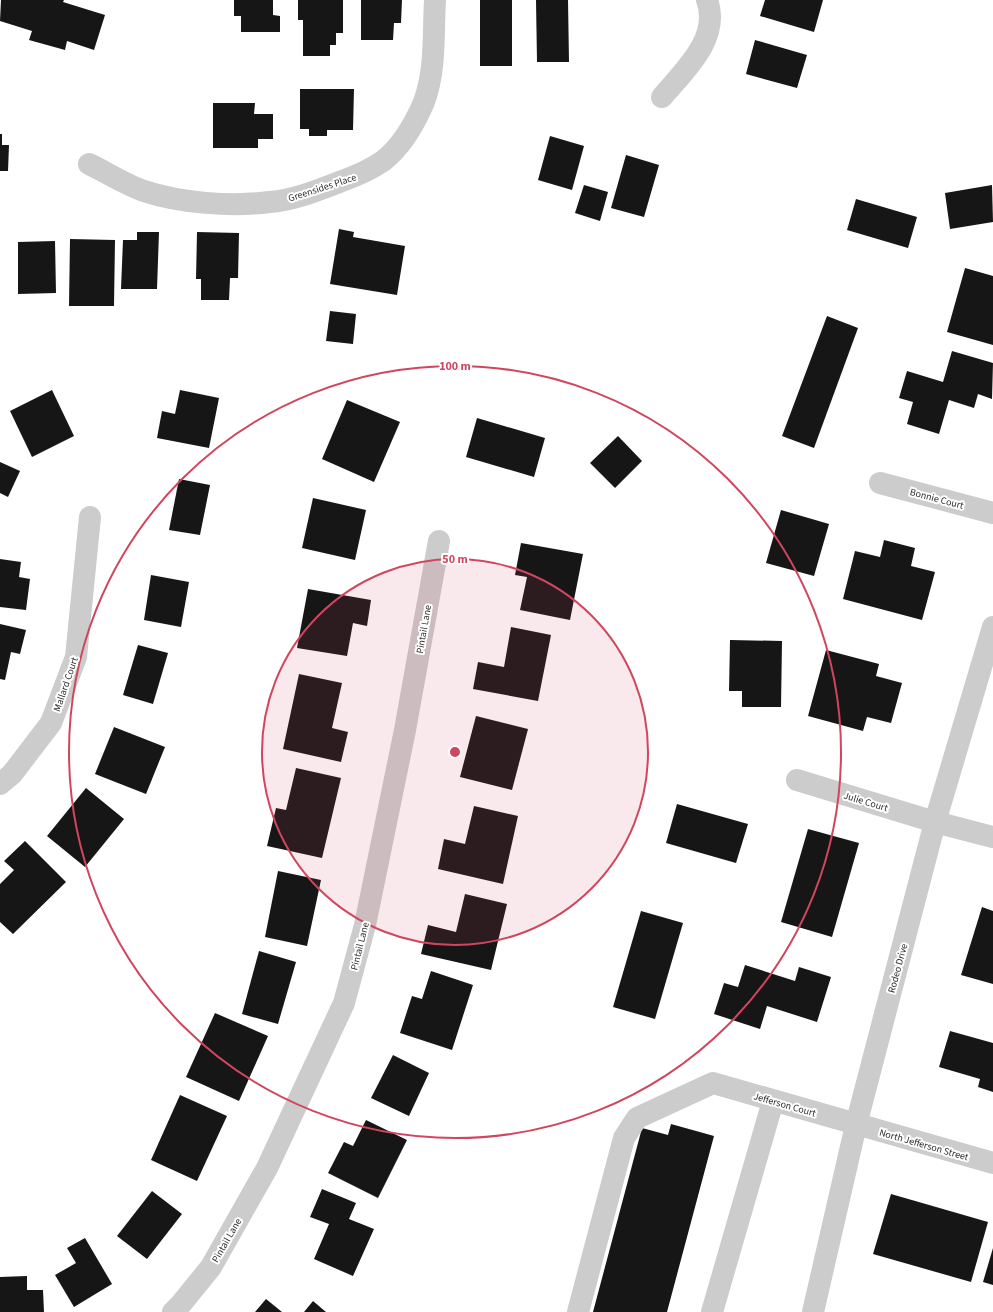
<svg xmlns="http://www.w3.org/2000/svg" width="993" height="1312" viewBox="0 0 993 1312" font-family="'Source Sans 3',sans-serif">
  <rect width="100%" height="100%" fill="#fff"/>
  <g fill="#161616">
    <polygon points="1,0 64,0 63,2 105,15 94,50 67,41 65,50 29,40 32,31 0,21"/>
    <polygon points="234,0 273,0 273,15 280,16 280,32 241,32 241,16 234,16"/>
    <polygon points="298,0 343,0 343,33 336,33 336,45 330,45 330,56 303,56 303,20 298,20"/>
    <polygon points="361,0 402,0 401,23 394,23 393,40 361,40"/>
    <rect x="480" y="0" width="32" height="66"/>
    <polygon points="536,0 568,0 569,62 537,62"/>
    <polygon points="765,0 823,0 814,32 760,16"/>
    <polygon points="755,40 807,55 797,88 746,74"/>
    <polygon points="300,89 354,89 353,130 327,130 327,136 309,136 309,129 300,129"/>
    <polygon points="213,103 255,103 254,114 273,114 273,139 258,139 258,148 213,148"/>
    <polygon points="0,134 2,134 2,145 9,145 8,171 0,171"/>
    <polygon points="550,136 584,146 572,190 538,180"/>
    <polygon points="626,155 659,165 644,217 611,208"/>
    <polygon points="584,185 608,192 600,221 575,213"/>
    <polygon points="992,185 993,222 950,229 945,193"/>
    <polygon points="856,199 917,217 908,248 847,230"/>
    <polygon points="339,229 354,232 353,237 405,246 397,295 330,284"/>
    <polygon points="137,232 159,232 157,289 121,289 123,240 137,240"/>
    <polygon points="197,232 239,233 238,278 230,278 229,300 201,300 201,279 196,279"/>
    <polygon points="70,239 115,240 114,306 69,306"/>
    <polygon points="55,241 56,293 18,294 18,242"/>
    <polygon points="965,268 993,276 993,345 947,332"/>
    <polygon points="330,311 356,314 353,344 326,341"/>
    <polygon points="827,316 858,328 814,448 782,436"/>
    <polygon points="952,351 993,363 992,399 978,394 974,408 949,400 939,434 907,424 913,402 899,398 907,371 943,382"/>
    <polygon points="52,390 74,436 32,457 10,411"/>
    <polygon points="180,390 219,398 209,448 157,438 162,411 175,414"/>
    <polygon points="347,400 400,422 374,482 322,459"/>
    <polygon points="477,418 545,438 534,477 466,457"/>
    <polygon points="618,436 642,461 615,488 590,463"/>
    <polygon points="0,462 20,471 8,497 0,493"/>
    <polygon points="179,479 210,485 200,535 169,530"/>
    <polygon points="313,498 366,510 355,560 302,548"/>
    <polygon points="781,510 829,524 814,576 766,563"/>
    <polygon points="884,540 915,548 911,566 935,572 922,620 843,599 855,551 880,557"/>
    <polygon points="521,543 583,554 570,620 520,610 527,577 515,575"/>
    <polygon points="0,559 21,562 19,577 30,579 26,610 0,607"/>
    <polygon points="151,575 189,582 181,627 144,620"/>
    <polygon points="308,589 371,600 367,626 353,623 347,656 297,648"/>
    <polygon points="0,624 26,630 20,654 11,652 5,680 0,679"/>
    <polygon points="511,627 551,635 538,701 473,689 478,662 504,667"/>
    <polygon points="730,640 782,641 781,707 742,707 742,691 729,691"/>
    <polygon points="138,645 168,653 153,704 123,695"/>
    <polygon points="826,650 879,664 876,676 902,683 891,723 867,717 863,731 808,716"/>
    <polygon points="299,674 342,683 332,728 348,732 341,762 283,749"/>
    <polygon points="476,716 528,729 512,790 460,777"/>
    <polygon points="114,727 165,747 146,794 95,774"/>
    <polygon points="296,768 341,778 322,858 267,846 276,808 286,810"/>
    <polygon points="86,788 124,819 85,867 47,836"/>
    <polygon points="677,804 748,824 736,863 666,843"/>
    <polygon points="474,806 518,816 503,884 438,869 444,839 465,844"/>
    <polygon points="808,829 859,843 832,937 781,922"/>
    <polygon points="25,841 66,882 13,934 0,922 0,884 14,870 4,861"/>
    <polygon points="278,871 321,880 307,946 265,937"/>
    <polygon points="465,894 507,904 491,970 421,954 428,925 456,932"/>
    <polygon points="982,907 993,911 993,984 961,975"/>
    <polygon points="641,911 683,923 655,1019 613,1007"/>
    <polygon points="259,951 296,962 278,1024 242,1014"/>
    <polygon points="745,965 795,981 799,967 831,977 817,1022 767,1006 760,1029 714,1014 724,983 738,987"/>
    <polygon points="431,971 473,985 452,1050 400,1033 412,996 422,999"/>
    <polygon points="215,1013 268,1036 239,1101 186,1077"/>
    <polygon points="950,1031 993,1043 993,1092 978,1087 980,1079 939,1067"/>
    <polygon points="393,1055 429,1073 409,1116 371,1098"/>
    <polygon points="180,1095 227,1116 197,1181 151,1160"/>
    <polygon points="366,1120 407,1140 378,1198 328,1173 344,1142 353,1146"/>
    <polygon points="671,1124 714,1136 667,1312 593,1312 642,1128 668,1135"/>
    <polygon points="322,1189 356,1203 349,1219 374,1229 353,1276 314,1259 329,1224 310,1217"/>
    <polygon points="152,1191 182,1214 147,1259 117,1236"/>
    <polygon points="891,1194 988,1222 971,1282 873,1254"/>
    <polygon points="85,1238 112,1284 74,1307 55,1275 76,1263 67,1248"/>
    <polygon points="993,1248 993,1285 983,1282"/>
    <polygon points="27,1276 27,1290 43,1290 44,1312 0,1312 0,1277"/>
    <polygon points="266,1299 282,1312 255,1312"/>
    <polygon points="313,1301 326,1312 304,1312"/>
  </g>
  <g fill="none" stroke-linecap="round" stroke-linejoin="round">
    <g stroke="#ccc" stroke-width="22">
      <path d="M662,97C684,71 721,38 707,0"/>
      <path d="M89,164C106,172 126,185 144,191C180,203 231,207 270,202C294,200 319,190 342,181C356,176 370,170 383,161C401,147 415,123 424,102C436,70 433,33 435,0"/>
      <polyline points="880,483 993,513"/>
      <polyline points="797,780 935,822 993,837"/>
      <polyline points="0,784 12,774 51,723 76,657 90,517"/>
      <polyline points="173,1312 181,1304 211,1267 267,1168 344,1003 365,925 405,730 439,541"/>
      <polyline points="578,1312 624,1138 637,1118 713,1083 993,1163"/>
      <polyline points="712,1312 773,1101"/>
      <polyline points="813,1312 856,1125 935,822 993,627"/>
    </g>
  </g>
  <circle cx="455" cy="752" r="193" fill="#d1465f" fill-opacity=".12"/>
  <g fill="none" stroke="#d1465f" stroke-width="2">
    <circle cx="455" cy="752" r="193"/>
    <circle cx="455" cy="752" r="386"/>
  </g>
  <g text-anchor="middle" stroke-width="4" stroke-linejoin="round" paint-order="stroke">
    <g font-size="10" fill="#2f2f2f" stroke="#fff">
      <text transform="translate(322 187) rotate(-18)" y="4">Greensides Place</text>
      <text transform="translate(937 498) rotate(15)" y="4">Bonnie Court</text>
      <text transform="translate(423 629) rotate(-80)" y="4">Pintail Lane</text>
      <text transform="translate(65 684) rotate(-71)" y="4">Mallard Court</text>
      <text transform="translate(866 801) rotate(17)" y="4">Julie Court</text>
      <text transform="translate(359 946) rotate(-76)" y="4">Pintail Lane</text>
      <text transform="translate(897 968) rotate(-75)" y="4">Rodeo Drive</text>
      <text transform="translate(785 1104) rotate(16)" y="4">Jefferson Court</text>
      <text transform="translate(924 1144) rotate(16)" y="4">North Jefferson Street</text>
      <text transform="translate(226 1240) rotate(-60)" y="4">Pintail Lane</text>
    </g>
  </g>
  <circle cx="455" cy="752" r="6" fill="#d1465f" stroke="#fff" stroke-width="2"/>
  <g font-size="12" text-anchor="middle" font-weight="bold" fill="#d1465f" stroke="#fff" stroke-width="4" stroke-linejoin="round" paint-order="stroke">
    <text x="455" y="370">100 m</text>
    <text x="455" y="563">50 m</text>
  </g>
</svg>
